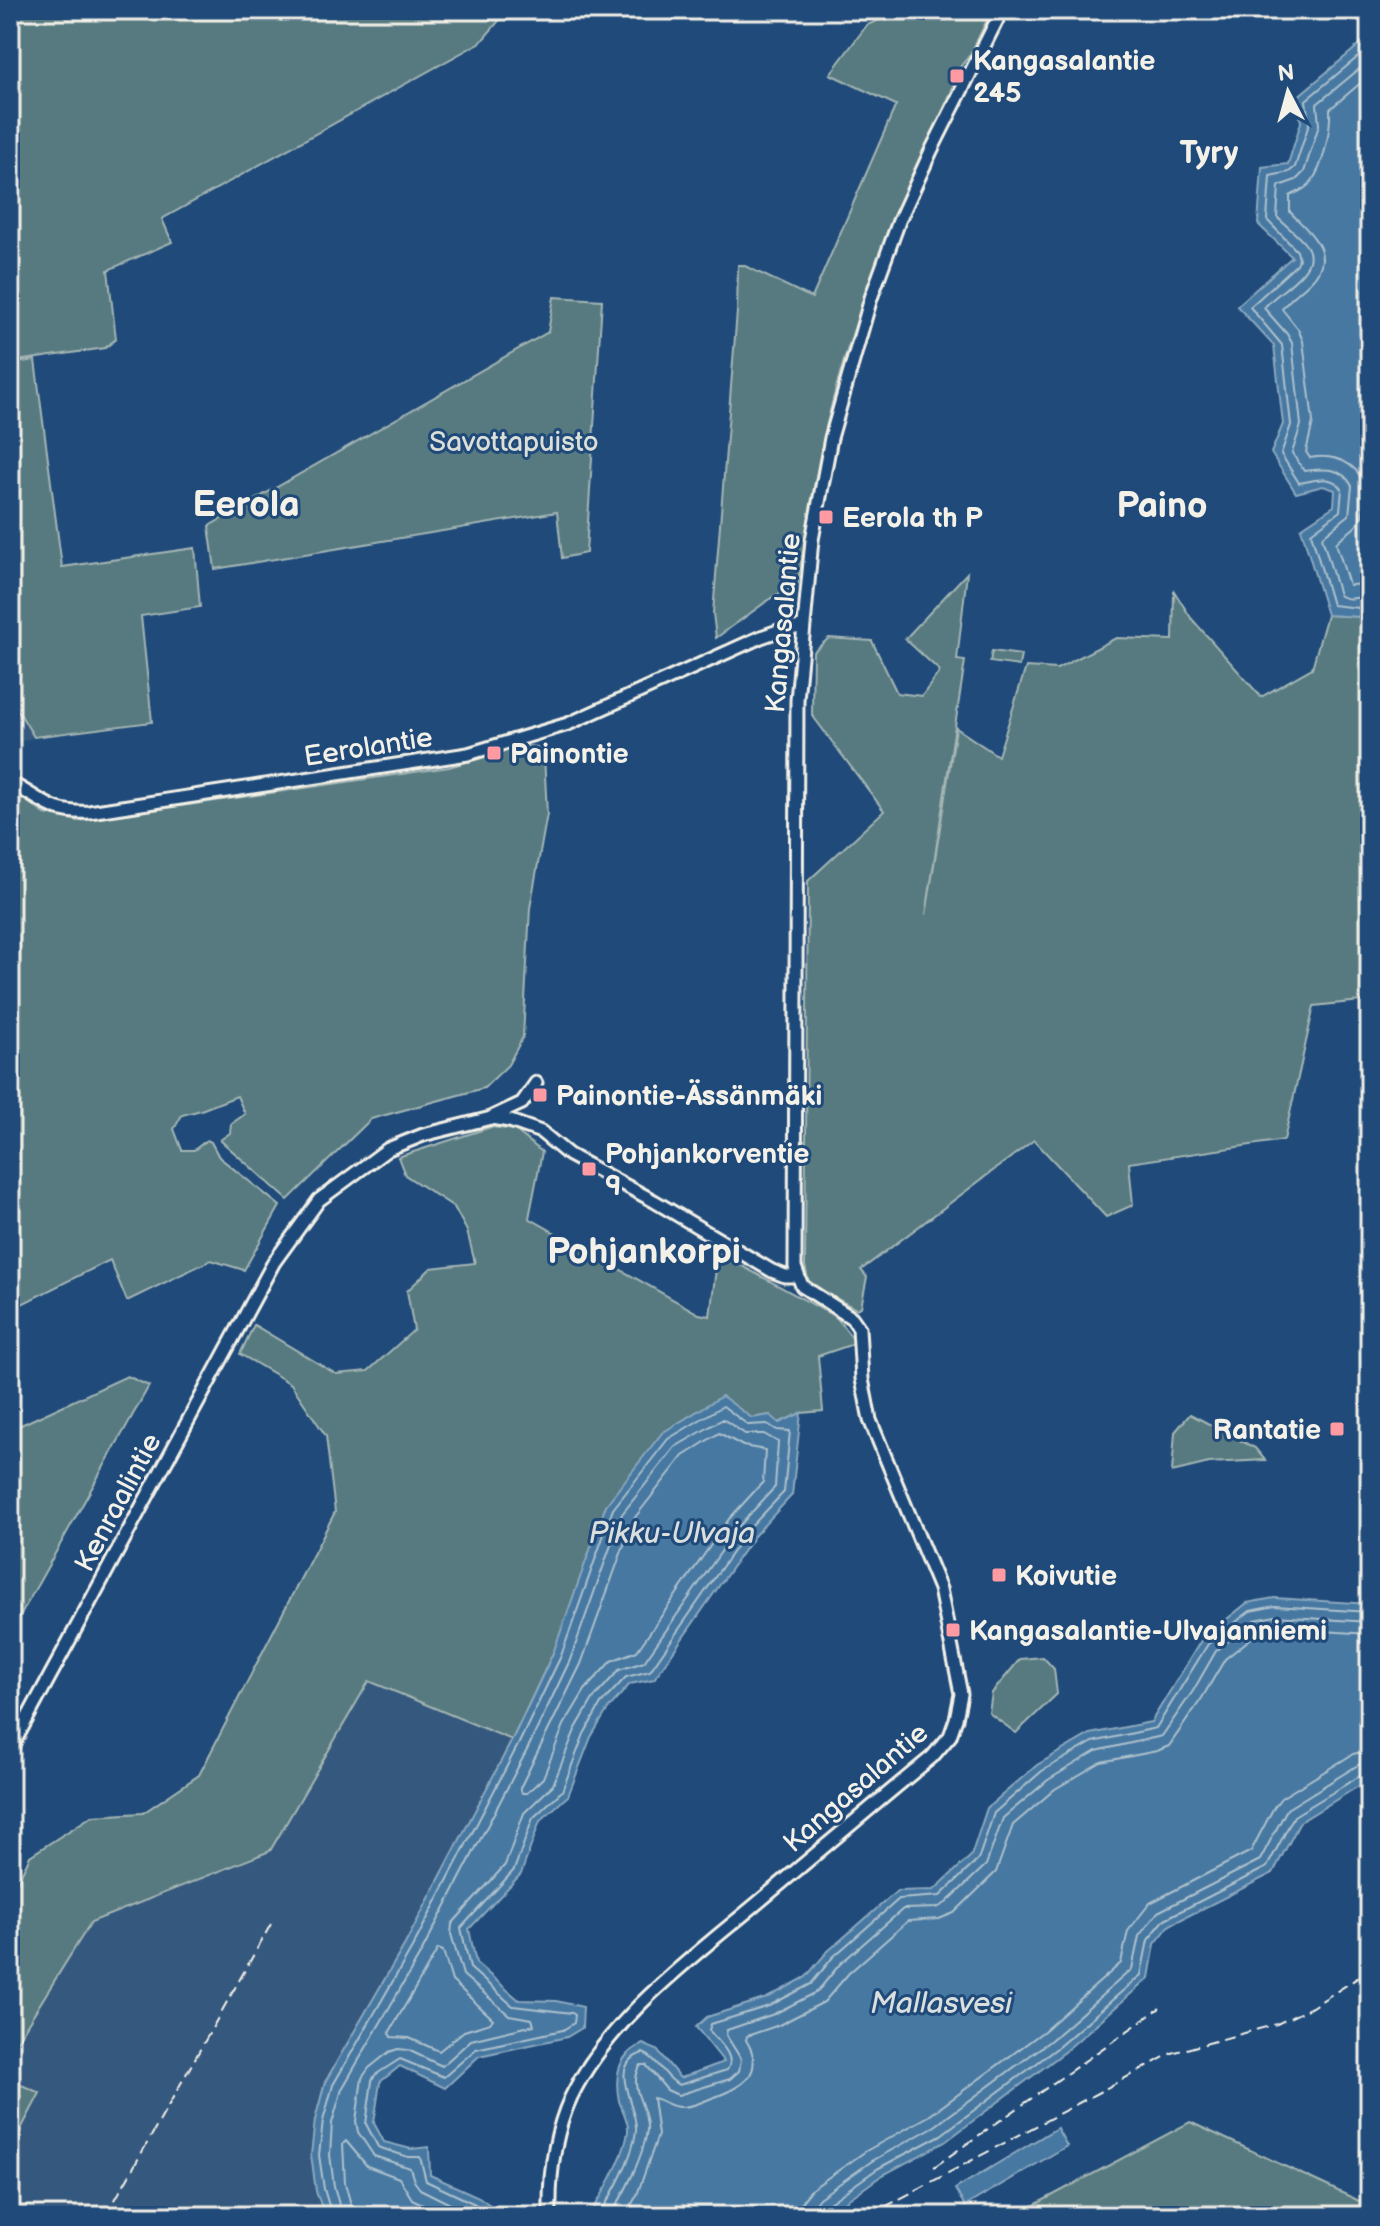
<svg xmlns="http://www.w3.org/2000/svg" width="1380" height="2226" viewBox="0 0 1380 2226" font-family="'Balsamiq Sans',sans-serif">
  <rect width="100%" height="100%" fill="#1f4a7a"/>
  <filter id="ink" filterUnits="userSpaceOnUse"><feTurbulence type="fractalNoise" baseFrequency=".0125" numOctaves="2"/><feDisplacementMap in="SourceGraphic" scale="16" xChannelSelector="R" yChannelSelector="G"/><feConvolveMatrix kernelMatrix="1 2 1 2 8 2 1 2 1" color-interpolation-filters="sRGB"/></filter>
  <g filter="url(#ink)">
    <g fill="#35587e">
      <polygon points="10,697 34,737 10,746"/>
      <polygon points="371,1677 512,1740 405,1944 325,2082 316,2191 325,2216 10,2216 10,2150 40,2094 10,2080 10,2052 90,1922 270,1851"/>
    </g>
    <g fill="#567a80" stroke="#a5b6b4" stroke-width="2">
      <polygon points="10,10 508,10 481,42 162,219 172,242 108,270 116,339 105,348 10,362"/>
      <path d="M903,10H976L988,18L970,55L956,72L952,90C902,203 850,316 824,437C813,487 806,537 797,587L774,596L716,638L713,613L737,311L738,265H743L812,298L896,105L830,74L867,25Z"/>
      <polygon points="554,297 602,300 586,553 562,558 557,512 215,569 209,526 548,332"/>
      <polygon points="35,360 62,567 195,548 200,607 141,616 152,722 34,737 10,697 10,364"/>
      <polygon points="967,573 957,660 965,661 926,915 956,728 998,756 1026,667 1057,669 1116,638 1173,640 1174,591 1191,618 1261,697 1312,668 1327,615 1362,617 1370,613 1370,1000 1314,1006 1284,1140 1129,1163 1133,1205 1106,1217 1034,1140 861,1270 867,1277 861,1307 856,1309 813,1286 808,1279 805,1266 808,881 884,811 812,715 813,652 829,638 872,641 897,693 922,696 940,671 905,639"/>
      <polygon points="992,651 1021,655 1019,666 990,662"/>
      <polygon points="525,746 537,747 544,755 547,814 530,908 523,1037 508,1065 484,1088 371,1119 288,1200 220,1140 230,1133 231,1124 245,1114 237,1096 201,1110 182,1115 174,1129 182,1150 194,1150 207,1140 211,1142 219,1157 280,1206 244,1270 211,1260 127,1301 110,1260 10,1310 10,790 45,814 78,821 449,767"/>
      <polygon points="491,1127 515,1130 542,1152 529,1218 699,1314 710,1316 718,1253 836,1317 856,1343 818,1356 823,1411 801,1413 779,1423 770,1415 752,1418 553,1653 512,1740 369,1681 270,1851 91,1922 10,2052 10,1897 30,1856 92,1816 143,1813 199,1775 335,1512 326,1436 291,1384 240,1354 254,1325 336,1374 368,1371 414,1330 407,1291 431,1268 475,1263 467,1231 454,1207 405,1175 398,1157"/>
      <polygon points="127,1376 149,1386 10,1634 10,1430"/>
      <polygon points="1190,1414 1255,1448 1265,1460 1209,1463 1172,1472 1175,1432"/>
      <polygon points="1043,1657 1054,1669 1057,1694 1016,1733 989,1713 992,1693 1020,1659"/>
      <polygon points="10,2080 40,2093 10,2150"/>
      <polygon points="1190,2122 1370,2206 1370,2216 1014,2216"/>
    </g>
    <g fill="#4678a2" stroke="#8ca8be" stroke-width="2">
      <polygon points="1370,36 1370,613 1362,617 1327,615 1301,528 1334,506 1335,490 1323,486 1296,493 1271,453 1283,424 1274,346 1237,306 1292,257 1258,224 1262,167 1288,164 1301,122 1296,98"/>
      <polygon points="722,1396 752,1418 770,1415 779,1423 801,1413 792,1495 754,1536 654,1679 630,1684 608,1709 591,1737 568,1796 540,1821 521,1874 469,1929 476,1963 519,2000 556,2001 583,2007 582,2028 567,2037 479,2056 445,2088 400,2066 380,2082 374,2123 384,2142 411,2149 429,2147 430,2175 479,2197 505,2216 325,2216 316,2191 311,2155 315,2120 325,2082 405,1944 512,1740 553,1653 606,1505 662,1433"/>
      <path d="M1274,1598L1370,1604V1779L1300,1822L1273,1873L1170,1925L1155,1944L1149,1978L1062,2054L945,2142L881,2176L825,2216H589C603,2194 625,2157 628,2131C629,2121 622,2110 619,2101C614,2076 618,2054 643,2044L657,2050L680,2078L724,2062L696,2027L707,2017L767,1998L806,1977L827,1952L897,1891L934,1890L971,1856L987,1808L1037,1765L1090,1734L1151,1722L1202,1639L1247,1603Z"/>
      <polygon points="1057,2128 1067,2146 965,2206 955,2189"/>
    </g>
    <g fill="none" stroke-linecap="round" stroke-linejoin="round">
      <g stroke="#aec1cc" stroke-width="2">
        <path d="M1370,47L1306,100L1309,124L1295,167L1289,172L1270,176L1267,220L1297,251L1299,259L1297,264L1250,307L1282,345L1291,425L1281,454L1299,483C1315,481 1331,473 1342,489L1340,511L1311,533L1332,605L1359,608L1370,606"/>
        <path d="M1370,60L1317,104L1319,125L1304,172L1296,180L1279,186L1277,217C1286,226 1297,234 1305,244C1325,269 1276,291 1264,308L1287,334L1292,343L1301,425L1292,453L1304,471C1322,469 1341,465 1352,486L1349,515L1322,537L1339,595C1348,602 1360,596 1370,596"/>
        <path d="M1370,75L1330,109C1331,129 1324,166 1311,182C1306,190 1297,192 1290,196V212C1309,232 1339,254 1310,282C1301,291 1289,299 1282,309L1298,329L1303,341L1313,422L1306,452L1310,458C1337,453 1366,466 1364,496C1364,505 1364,514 1359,522C1354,531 1342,535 1336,543L1349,585L1370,584"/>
        <polygon points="719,1433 743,1446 765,1450 763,1482 729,1519 637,1651 611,1661 585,1690 564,1725 543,1778 527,1793 522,1793 520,1788 581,1664 633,1520 683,1456"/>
        <polygon points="438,1949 443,1951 452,1981 493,2019 490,2023 464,2031 439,2051 409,2038 391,2037 389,2033"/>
        <polyline points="332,2216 324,2189 319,2155 323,2121 333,2085 412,1948 519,1743 561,1656 613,1509 668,1439 723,1406 748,1425 767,1424 777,1430 790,1431 784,1492 747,1531 650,1671 626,1677 601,1704 584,1734 562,1791 533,1818 514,1870 461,1928 470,1968 513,2006 572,2013 575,2015 574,2023 563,2030 476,2049 444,2077 400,2059 375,2075 372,2081 366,2124 378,2147 408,2157 420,2157 426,2181 475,2204 489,2216"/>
        <polyline points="342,2216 334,2186 330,2155 332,2123 342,2089 421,1953 528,1748 570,1660 622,1514 675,1447 723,1419 745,1434 764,1434 778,1442 775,1487 739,1526 644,1662 619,1670 593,1699 575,1730 553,1785 524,1813 505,1865 452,1924 451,1934 463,1975 509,2015 532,2019 534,2025 471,2040 442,2066 408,2050 398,2049 389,2052 369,2068 362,2078 356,2121 358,2132 374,2156 410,2168 414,2181 420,2189 474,2216"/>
        <polyline points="354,2216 345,2183 343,2144 346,2141 367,2166 399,2178 412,2199 448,2216"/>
        <path d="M598,2216C613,2194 633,2157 636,2131C639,2108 604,2066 643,2053C659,2059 664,2078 679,2085L727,2070C737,2056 718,2042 709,2030L711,2024L769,2006L811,1984L833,1957L899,1899L940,1896L978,1860L994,1813L1042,1771L1093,1742L1156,1728L1208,1644L1250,1611L1275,1606L1370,1612"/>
        <path d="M610,2216C624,2195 644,2155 647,2130C649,2107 626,2088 641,2065H646L667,2090L678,2095L730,2079L739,2071L741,2059L726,2035L727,2030L774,2014L817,1992L840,1964L903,1909L937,1908L946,1903L986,1865L1003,1818L1048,1780L1096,1751L1162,1736L1193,1691L1216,1651L1255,1620L1275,1616L1370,1622"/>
        <path d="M625,2216L637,2195L658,2135L653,2098C662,2099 670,2108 682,2107C692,2107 703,2102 712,2098C741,2088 767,2074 746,2040L747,2036L779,2025L824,2002L849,1973L908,1921L939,1919L954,1913L996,1872L1013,1825L1055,1789L1101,1762L1157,1751L1169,1746L1202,1698L1225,1659L1259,1632L1276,1628L1370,1634"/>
        <polyline points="799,2216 802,2201 812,2189 866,2151 929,2116 1044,2031 1121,1963 1128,1931 1150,1903 1251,1851 1274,1807 1281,1798 1353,1754 1370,1750"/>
        <polyline points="811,2216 813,2206 819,2198 872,2161 935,2126 1051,2040 1132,1969 1139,1936 1158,1912 1260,1860 1287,1809 1358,1765 1370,1763"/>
        <polyline points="821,2216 825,2206 877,2169 941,2135 1057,2048 1141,1975 1148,1940 1165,1919 1267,1867 1294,1816 1363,1774 1370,1773"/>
      </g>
      <defs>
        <g id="secondary">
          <path d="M10,783C43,799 49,814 89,812L468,754L568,724L761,637L781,630L802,627"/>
          <polyline points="492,1117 522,1103 536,1083"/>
          <polyline points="10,1750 274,1262 319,1200 388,1149 423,1135 491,1118 510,1121 541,1132 569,1155 654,1201 772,1271 785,1276 797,1276"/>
          <path d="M550,2216C549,2176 554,2134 571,2097C608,2020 690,1959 755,1905C814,1856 872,1806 932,1757L950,1736L956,1719L961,1694L940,1589L870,1420L862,1379L859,1328L852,1318L802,1286L795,1267L797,700L812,540L831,438L871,298L899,221L931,151L1002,10"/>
        </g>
      </defs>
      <use href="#secondary" stroke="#f4f1e8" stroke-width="17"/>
      <use href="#secondary" stroke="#1f4a7a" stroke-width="11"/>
      <g stroke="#f4f1e8" stroke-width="2" stroke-dasharray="12 6" stroke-linecap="butt">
        <polyline points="934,2167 1160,2008"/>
        <polyline points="106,2216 271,1924"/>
        <polyline points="868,2216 1172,2053 1277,2024 1312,2007 1370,1970"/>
      </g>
    </g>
  </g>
  <g fill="#ff9aa2" stroke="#1f4a7a" stroke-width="3">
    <rect x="949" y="68" width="16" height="16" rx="4"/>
    <rect x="818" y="509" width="16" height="16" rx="4"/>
    <rect x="486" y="745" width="16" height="16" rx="4"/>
    <rect x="532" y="1087" width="16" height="16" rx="4"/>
    <rect x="581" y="1161" width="16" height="16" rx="4"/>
    <rect x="1329" y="1421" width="16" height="16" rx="4"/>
    <rect x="991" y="1567" width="16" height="16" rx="4"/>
    <rect x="945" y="1622" width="16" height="16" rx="4"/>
  </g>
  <g text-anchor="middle" stroke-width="6" stroke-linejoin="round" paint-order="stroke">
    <g font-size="28" font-weight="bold" fill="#f4f1e8" stroke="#1f4a7a" text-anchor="start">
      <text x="973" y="70">Kangasalantie<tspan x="973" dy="32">245</tspan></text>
      <text x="842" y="527">Eerola th P</text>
      <text x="510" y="763">Painontie</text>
      <text x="556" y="1105">Painontie-Ässänmäki</text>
      <text x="605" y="1163">Pohjankorventie<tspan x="605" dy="32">9</tspan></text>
      <text x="1321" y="1439" text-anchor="end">Rantatie</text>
      <text x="1015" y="1585">Koivutie</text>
      <text x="969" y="1640">Kangasalantie-Ulvajanniemi</text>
    </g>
    <g font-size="28" fill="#dcdfd8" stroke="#1f4a7a">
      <text x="514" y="451">Savottapuisto</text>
    </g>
    <g font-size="28" fill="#f4f1e8" stroke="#1f4a7a">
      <text transform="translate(782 623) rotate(-85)" y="10">Kangasalantie</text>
      <text transform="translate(368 746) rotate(-9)" y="10">Eerolantie</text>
      <text transform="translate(117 1502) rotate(-62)" y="10">Kenraalintie</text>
      <text transform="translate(855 1787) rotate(-41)" y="10">Kangasalantie</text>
    </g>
    <g font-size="30" font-style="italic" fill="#dadfde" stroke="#1f4a7a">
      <text x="672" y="1543">Pikku-Ulvaja</text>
      <text x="941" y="2013">Mallasvesi</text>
    </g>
    <g font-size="32" font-weight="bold" fill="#f4f1e8" stroke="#1f4a7a">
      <text x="1209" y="163">Tyry</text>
    </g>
    <g font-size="36" font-weight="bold" fill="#f4f1e8" stroke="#1f4a7a">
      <text x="246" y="516">Eerola</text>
      <text x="1162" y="517">Paino</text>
      <text x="644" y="1263">Pohjankorpi</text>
    </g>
  </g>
  <rect width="1380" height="2226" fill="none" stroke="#1f4a7a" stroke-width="40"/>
  <rect x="20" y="20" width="1340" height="2186" fill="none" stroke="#f4f1e8" stroke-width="3" filter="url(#ink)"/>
  <g transform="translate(1288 92) rotate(354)" stroke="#1f4a7a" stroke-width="6" paint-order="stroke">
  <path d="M0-6L14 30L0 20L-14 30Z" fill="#f4f1e8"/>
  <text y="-12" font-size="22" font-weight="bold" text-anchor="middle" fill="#f4f1e8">N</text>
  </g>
</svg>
